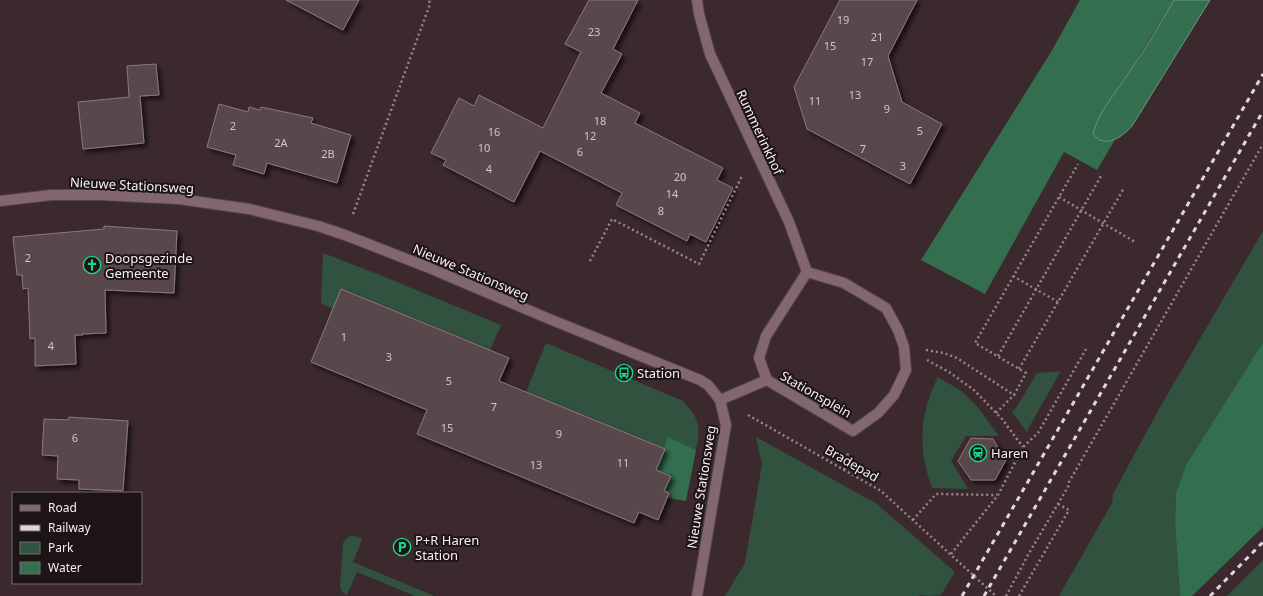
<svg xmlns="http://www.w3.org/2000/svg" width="1263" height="596" viewBox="0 0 1263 596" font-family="'Noto Sans',sans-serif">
  <defs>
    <filter id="shadow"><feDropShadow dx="3.5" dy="3.5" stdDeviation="2" flood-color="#0009"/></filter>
  </defs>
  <rect width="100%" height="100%" fill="#3b292e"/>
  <g fill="#325240">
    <polygon points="1263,231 1263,342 1186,465 1176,493 1175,523 1180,596 1059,596 1112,503 1113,494 1160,407"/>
    <polygon points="323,253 380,275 501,325 490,350 342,289 333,309 321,303"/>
    <path d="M546,343L683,401C700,419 701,427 696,450L669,438L665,449L526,392Z"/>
    <polygon points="1061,371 1029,427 1027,432 1012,412 1016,408 1037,373"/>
    <path d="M938,377L960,390L976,405L999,436H966L951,461L968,489L932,488C918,449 919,414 938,377Z"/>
    <path d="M756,437L877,504L955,572L941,595C935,596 926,596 920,595L919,596H725L745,563L762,464Z"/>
    <polygon points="350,536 355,536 362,539 353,562 434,596 415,596 357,572 347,595 343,593 340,587 343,543 346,539"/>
    <polygon points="1263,560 1263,596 1227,596"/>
  </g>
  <g fill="#336e4e">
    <polygon points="1080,0 1174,0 1131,69 1104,110 1095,126 1106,141 1115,140 1097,170 1064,152 985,294 921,260 1051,52"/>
    <polygon points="1263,342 1263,527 1192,596 1180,596 1175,523 1176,493 1186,465"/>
    <polygon points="668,437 696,450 686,501 668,498 669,493 664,491 672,475 656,470"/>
  </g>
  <path fill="#346f4f" stroke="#6f9580" d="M1174,0H1210L1132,126C1125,134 1112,145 1100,140C1098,139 1095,136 1093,134C1098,112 1118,90 1130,71C1146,48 1160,24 1174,0Z"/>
  <g fill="#59464b" stroke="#8d787d" filter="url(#shadow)">
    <polygon points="286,0 359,0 343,30"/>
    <polygon points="589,0 638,0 613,49 622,54 601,93 640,113 635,123 723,168 717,180 733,188 706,242 690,234 687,241 616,205 622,193 540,151 514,202 443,165 446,160 431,153 459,98 474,106 479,95 543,128 581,52 565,44"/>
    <polygon points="840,0 917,0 888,56 902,102 942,124 910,184 807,129 794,87"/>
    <polygon points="156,64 159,95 140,96 144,143 83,149 78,102 129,97 127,66"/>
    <polygon points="219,104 248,112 249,107 260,110 261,107 313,118 311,123 351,135 337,183 267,163 264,174 233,165 236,155 207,147"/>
    <polygon points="104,226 177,231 174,293 105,290 106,333 82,334 83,335 75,335 76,364 35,366 35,338 30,339 28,288 23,289 22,275 17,275 13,237 104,229"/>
    <polygon points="341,289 509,358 499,381 665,449 656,470 671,476 664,491 669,493 658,520 639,512 634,523 417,434 427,410 311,362"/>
    <polygon points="69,417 128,421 123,491 79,489 79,480 57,479 58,456 42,455 44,419 68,420"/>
    <polygon points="971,438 993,439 1006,460 995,480 971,480 958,461"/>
  </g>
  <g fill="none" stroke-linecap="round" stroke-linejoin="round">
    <defs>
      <g id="minor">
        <polyline points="697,0 699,14 710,54 789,222 807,272"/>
        <polyline points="0,201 51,195 101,195 179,199 249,209 318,226 345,235 427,267 547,318 700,380 708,385 720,400 726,425 697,596"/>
        <polygon points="807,272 844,283 886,308 898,330 904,347 906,370 894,395 878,413 853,431 767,380 759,358 766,336"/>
        <polyline points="720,400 767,380"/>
      </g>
    </defs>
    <use href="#minor" stroke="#564549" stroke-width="12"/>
    <g stroke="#96868a" stroke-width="2.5" stroke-dasharray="2 3" stroke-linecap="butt">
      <polyline points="1059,197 1135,242"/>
      <polyline points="353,214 430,4 429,0"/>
      <polyline points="590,261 612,219 699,264 742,176"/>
      <polyline points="1013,276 1058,302"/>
      <polyline points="926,350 944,353 957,358 1014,395 1026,373 975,343 1078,164"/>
      <polyline points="998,356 1101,176"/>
      <polyline points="927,360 949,372 974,390 1002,419 1023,447"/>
      <polyline points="1019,369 1124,188"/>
      <polyline points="996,413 1014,395"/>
      <polyline points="748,415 881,491 996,596"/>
      <polyline points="844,470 848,453"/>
      <polyline points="913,520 936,494 997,495"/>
      <polyline points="951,554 998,495 1023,447 1038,433 1086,349"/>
      <polyline points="1006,596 1028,555 1069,485 1069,482 1263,144"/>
      <polyline points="1019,596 1069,510 1058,504"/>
    </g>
    <use href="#minor" stroke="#82676e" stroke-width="10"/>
    <g stroke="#e2d5d9" stroke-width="3" stroke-dasharray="5 5" stroke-linecap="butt">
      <polyline points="962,596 1263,74"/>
      <polyline points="984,596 1263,111"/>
      <polyline points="1210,596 1263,542"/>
    </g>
  </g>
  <defs>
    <symbol id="church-ring" viewBox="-11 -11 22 22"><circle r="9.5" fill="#1c1416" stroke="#17d989" stroke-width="1.5"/><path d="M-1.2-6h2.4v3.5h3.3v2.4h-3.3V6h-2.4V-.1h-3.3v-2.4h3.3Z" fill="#17d989"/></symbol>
    <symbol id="bus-ring" viewBox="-11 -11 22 22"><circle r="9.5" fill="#1c1416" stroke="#17d989" stroke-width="1.5"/><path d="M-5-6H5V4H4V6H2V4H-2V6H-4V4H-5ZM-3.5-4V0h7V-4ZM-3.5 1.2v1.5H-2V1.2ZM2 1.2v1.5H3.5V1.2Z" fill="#17d989"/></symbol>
    <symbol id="station-ring" viewBox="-11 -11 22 22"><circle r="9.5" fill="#1c1416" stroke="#17d989" stroke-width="1.5"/><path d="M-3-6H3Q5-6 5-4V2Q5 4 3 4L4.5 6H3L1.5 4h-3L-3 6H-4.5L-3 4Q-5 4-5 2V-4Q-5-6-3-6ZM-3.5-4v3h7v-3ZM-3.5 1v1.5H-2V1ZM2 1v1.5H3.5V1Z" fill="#17d989"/></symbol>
    <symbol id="parking-ring" viewBox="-11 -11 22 22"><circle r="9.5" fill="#1c1416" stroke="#17d989" stroke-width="1.5"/><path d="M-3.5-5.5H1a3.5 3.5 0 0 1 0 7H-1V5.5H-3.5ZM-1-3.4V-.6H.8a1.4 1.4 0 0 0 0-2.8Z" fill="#17d989"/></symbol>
  </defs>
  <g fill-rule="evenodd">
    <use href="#church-ring" x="82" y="255" width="20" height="20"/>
    <use href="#bus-ring" x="614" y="363" width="20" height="20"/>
    <use href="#station-ring" x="968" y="443" width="20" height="20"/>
    <use href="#parking-ring" x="392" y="537" width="20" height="20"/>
  </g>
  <g text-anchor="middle" stroke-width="4" stroke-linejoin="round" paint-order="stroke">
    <g font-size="11" fill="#d2c4c8">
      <text x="843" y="24">19</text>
      <text x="594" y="36">23</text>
      <text x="877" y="41">21</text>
      <text x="830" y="50">15</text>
      <text x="867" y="66">17</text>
      <text x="855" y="99">13</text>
      <text x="815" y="105">11</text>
      <text x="887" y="113">9</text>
      <text x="600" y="125">18</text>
      <text x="233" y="130">2</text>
      <text x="920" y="135">5</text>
      <text x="494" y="136">16</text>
      <text x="590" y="140">12</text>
      <text x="281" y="147">2A</text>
      <text x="484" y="152">10</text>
      <text x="863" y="153">7</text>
      <text x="580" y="156">6</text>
      <text x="328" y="158">2B</text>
      <text x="903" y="170">3</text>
      <text x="489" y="173">4</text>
      <text x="680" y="181">20</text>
      <text x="672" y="198">14</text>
      <text x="661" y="215">8</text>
      <text x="28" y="262">2</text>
      <text x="344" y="341">1</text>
      <text x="51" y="350">4</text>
      <text x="389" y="361">3</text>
      <text x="449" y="385">5</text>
      <text x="494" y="411">7</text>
      <text x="447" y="432">15</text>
      <text x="559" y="438">9</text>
      <text x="75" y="442">6</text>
      <text x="623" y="467">11</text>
      <text x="536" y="469">13</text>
    </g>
    <g font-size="13" fill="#faeef1" stroke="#1c1416">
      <text transform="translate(760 132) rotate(65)" y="5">Rummerinkhof</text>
      <text transform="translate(132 185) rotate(3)" y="5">Nieuwe Stationsweg</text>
      <text transform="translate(471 272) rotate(23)" y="5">Nieuwe Stationsweg</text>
      <text transform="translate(816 394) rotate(30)" y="5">Stationsplein</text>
      <text transform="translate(852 463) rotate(30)" y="5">Bradepad</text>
      <text transform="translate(701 487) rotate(-81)" y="5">Nieuwe Stationsweg</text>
    </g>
    <g font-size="13" fill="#faeef1" stroke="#1c1416" text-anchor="start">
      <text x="105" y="263">Doopsgezinde<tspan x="105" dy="15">Gemeente</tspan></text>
      <text x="637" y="378">Station</text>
      <text x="991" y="458">Haren</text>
      <text x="415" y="545">P+R Haren<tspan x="415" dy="15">Station</tspan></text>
    </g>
  </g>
  <rect x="12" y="492" width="130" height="92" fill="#1c1416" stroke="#756b6e"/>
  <rect x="20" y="505" width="20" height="6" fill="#82676e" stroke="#756b6e"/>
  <text x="48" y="512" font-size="12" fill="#faeef1">Road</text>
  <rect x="20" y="525" width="20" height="6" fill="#e2d5d9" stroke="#756b6e"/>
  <text x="48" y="532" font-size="12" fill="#faeef1">Railway</text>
  <rect x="20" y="542" width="20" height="12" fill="#325240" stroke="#756b6e"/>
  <text x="48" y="552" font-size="12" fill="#faeef1">Park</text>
  <rect x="20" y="562" width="20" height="12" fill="#346f4f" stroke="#756b6e"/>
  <text x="48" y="572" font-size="12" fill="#faeef1">Water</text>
</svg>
